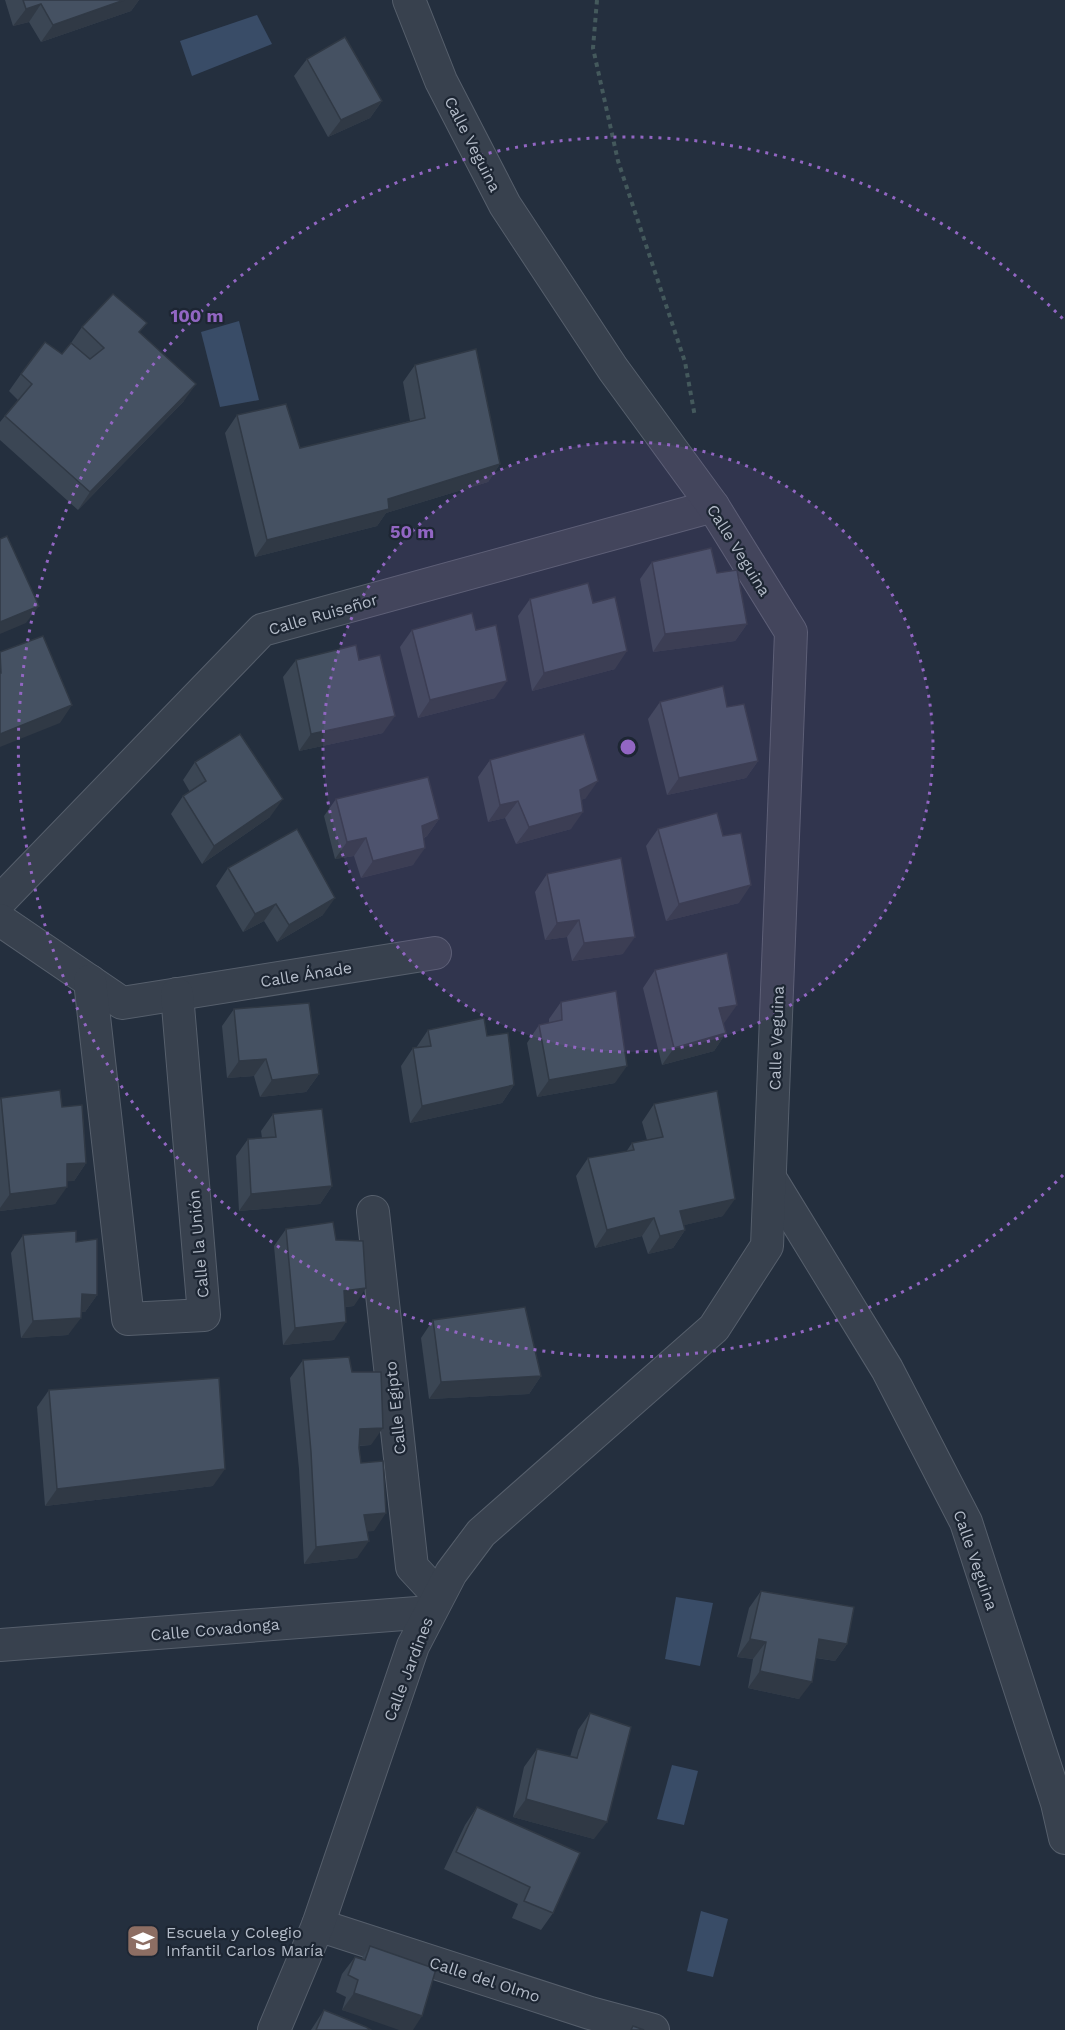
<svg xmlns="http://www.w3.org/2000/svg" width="1065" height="2030" viewBox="0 0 1065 2030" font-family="'Work Sans',sans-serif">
  <rect width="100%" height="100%" fill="#242f3e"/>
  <g fill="#394c67">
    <polygon points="257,15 272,44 192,76 180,41"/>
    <polygon points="239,321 259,400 220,407 201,332"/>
    <polygon points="676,1597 713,1603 700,1666 665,1659"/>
    <polygon points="672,1765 698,1771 684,1825 657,1819"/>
    <polygon points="701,1911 728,1919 713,1977 687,1971"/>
  </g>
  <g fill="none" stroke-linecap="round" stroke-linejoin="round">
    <defs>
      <g id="minor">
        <polyline points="0,901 262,630 713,506"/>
        <polyline points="0,920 122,1003 435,953"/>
        <polyline points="90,981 128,1319 204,1315 177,994"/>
        <polyline points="770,1178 887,1369 966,1522 1057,1803 1065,1838"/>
        <polyline points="373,1212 412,1567 438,1595"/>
        <polyline points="0,1645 430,1612"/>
        <polyline points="318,1925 590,2013 653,2030"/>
        <polyline points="274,2030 318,1925 413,1646 451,1573 481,1533 714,1328 767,1246 791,632 713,506 613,369 505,205 441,81 409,0"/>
      </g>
    </defs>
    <use href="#minor" stroke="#565f6c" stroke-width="34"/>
    <polyline stroke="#44595c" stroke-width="4" stroke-dasharray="4.5 4.5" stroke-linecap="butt" points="597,0 593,48 618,161 685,362 695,417"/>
    <use href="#minor" stroke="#38414e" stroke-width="32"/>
  </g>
  <g fill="#3b4654">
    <polygon points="5,0 139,0 131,11 41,42 29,22 13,26"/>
    <polygon points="307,59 382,101 370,118 328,137 294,76"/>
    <polygon points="82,327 140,333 184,401 78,510 0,440 0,422 18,400 9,391 21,374 62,354 71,343"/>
    <polygon points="415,365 500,464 488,482 386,513 377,526 255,557 225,433 237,415 300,448 410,421 403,382"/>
    <polygon points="652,562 717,573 747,624 735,641 653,652 640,579"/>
    <polygon points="530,599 593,603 615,669 532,691 518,616"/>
    <polygon points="412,630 476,630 495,698 418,718 400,647"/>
    <polygon points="296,660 359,660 383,733 299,751 283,677"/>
    <polygon points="660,702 727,707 758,761 746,778 667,795 648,719"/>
    <polygon points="490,760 586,798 581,800 571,829 516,844 505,818 488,822 478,777"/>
    <polygon points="195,762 270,817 202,864 171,814 183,796 190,792 183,780"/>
    <polygon points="336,799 439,819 427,836 424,838 413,865 361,878 354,856 335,859 324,816"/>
    <polygon points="658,829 739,903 666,921 646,846"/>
    <polygon points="228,868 323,915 277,942 264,921 243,932 216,886"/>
    <polygon points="547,874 623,954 572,961 567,937 545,940 535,892"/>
    <polygon points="655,970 725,1022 723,1023 726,1033 714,1051 662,1065 643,988"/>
    <polygon points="561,1002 615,1083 537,1097 527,1043 539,1025 549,1023 549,1019"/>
    <polygon points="234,1009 319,1074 306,1092 260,1097 254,1076 227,1078 222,1026"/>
    <polygon points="428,1030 487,1036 514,1085 502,1103 410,1123 401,1066 413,1048 416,1048"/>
    <polygon points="1,1098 62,1107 86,1163 74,1181 67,1181 55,1204 0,1211 0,1100"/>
    <polygon points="654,1104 723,1216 684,1225 685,1230 673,1248 648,1254 642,1236 595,1248 576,1176 588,1158 626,1152 632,1143 647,1140 642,1122"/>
    <polygon points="273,1114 332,1186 320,1204 239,1211 236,1156 248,1139 262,1138 261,1131"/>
    <polygon points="286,1229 354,1306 345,1307 334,1340 283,1345 274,1246"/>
    <polygon points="23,1235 76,1242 97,1295 85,1312 81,1312 68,1335 21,1338 11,1253"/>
    <polygon points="433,1320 541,1376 529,1394 429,1399 421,1338"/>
    <polygon points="303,1360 371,1445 359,1446 361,1463 374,1531 367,1531 357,1558 304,1564 299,1469 290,1378"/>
    <polygon points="49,1390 213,1486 45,1506 37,1407"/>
    <polygon points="761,1591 847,1644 835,1661 816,1658 799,1699 748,1688 753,1659 737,1657 749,1608"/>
    <polygon points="590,1713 594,1839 513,1817 524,1767 537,1749 570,1757 578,1730"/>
    <polygon points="477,1807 553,1913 541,1930 512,1918 518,1904 444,1869 465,1825"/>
    <polygon points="370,1946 413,2030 342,2010 346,1997 336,1992 342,1974 355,1957 361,1959"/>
    <polygon points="324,2010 371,2030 311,2030"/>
  </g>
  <g fill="#303945">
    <polygon points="124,0 139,0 131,11 41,42 53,25"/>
    <polygon points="41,4 29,22 13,26 26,9"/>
    <polygon points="382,101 370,118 328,137 341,120"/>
    <polygon points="196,384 184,401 78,510 90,492"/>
    <polygon points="500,464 488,482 386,513 377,526 255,557 267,540 388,499"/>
    <polygon points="39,606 26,623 0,634 0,622"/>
    <polygon points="747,624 735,641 653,652 665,634"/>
    <polygon points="627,651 615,669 532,691 544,673"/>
    <polygon points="507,681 495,698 418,718 430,700"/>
    <polygon points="72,705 60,723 0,747 0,734"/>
    <polygon points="395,716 383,733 299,751 311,734"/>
    <polygon points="758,761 746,778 667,795 679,778"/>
    <polygon points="598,781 586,798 567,807 580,790"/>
    <polygon points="283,799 270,817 202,864 214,846"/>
    <polygon points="518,801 505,818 488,822 500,805"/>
    <polygon points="583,812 571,829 516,844 529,827"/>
    <polygon points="439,819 427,836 410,843 422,826"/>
    <polygon points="366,838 354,856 335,859 347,842"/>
    <polygon points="425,848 413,865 361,878 373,861"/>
    <polygon points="751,885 739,903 666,921 679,904"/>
    <polygon points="335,898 323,915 277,942 289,925"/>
    <polygon points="276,904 264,921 243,932 255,914"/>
    <polygon points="579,920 567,937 545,940 557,923"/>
    <polygon points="635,937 623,954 572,961 584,943"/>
    <polygon points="737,1005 725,1022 707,1025 719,1008"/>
    <polygon points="726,1033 714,1051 662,1065 674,1048"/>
    <polygon points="266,1059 254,1076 227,1078 239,1061"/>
    <polygon points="627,1066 615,1083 537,1097 549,1080"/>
    <polygon points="319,1074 306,1092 260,1097 272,1080"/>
    <polygon points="514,1085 502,1103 410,1123 422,1106"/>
    <polygon points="86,1163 74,1181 55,1182 67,1164"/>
    <polygon points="332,1186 320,1204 239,1211 251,1194"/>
    <polygon points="67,1187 55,1204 0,1211 0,1208 10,1194"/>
    <polygon points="735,1199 723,1216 668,1229 680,1211"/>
    <polygon points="654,1218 642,1236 595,1248 607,1230"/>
    <polygon points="685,1230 673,1248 648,1254 660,1236"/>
    <polygon points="366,1288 354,1306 332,1308 344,1291"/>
    <polygon points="82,1294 97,1295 85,1312 69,1311"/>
    <polygon points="81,1318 68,1335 21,1338 33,1321"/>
    <polygon points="346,1322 334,1340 283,1345 295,1328"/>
    <polygon points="541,1376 529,1394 429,1399 441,1382"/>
    <polygon points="383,1428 371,1445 347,1446 360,1429"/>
    <polygon points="225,1469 213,1486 45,1506 57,1489"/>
    <polygon points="386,1513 374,1531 352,1533 364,1515"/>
    <polygon points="369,1541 357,1558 304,1564 316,1547"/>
    <polygon points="750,1639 766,1642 753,1659 737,1657"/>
    <polygon points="819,1639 847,1644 835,1661 807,1656"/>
    <polygon points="760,1671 812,1682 799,1699 748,1688"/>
    <polygon points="526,1799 607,1822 594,1839 513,1817"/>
    <polygon points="354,1993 422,2016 413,2030 399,2030 342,2010"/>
  </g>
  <g fill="#455162" stroke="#303945" stroke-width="1.5">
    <polygon points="23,0 124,0 53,25 41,4 26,9"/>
    <polygon points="345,37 382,101 341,120 307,59"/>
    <polygon points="113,294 147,323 139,332 196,384 90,492 5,416 32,384 21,374 45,342 62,354 71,343 90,359 104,348 82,327"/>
    <polygon points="476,349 500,464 388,499 389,509 267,540 237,415 286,404 300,448 425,418 415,365"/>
    <polygon points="7,536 39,606 0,622 0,539"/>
    <polygon points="711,548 717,573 737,570 747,624 665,634 652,562"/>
    <polygon points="588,583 593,603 615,597 627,651 544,673 530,599"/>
    <polygon points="472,613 476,630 496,625 507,681 430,700 412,630"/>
    <polygon points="43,636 72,705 0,734 0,673 1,673 0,652"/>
    <polygon points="356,645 359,660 380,655 395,716 311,734 296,660"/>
    <polygon points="723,686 727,707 744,704 758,761 679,778 660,702"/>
    <polygon points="240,734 283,799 214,846 183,796 206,781 195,762"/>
    <polygon points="584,734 598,781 580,790 583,812 529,827 518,801 500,805 490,760"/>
    <polygon points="428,777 439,819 422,826 425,848 373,861 366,838 347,842 336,799"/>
    <polygon points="717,813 723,836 741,833 751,885 679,904 658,829"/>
    <polygon points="297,829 335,898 289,925 276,904 255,914 228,868"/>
    <polygon points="621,858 635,937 584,943 579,920 557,923 547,874"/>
    <polygon points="727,953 737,1005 719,1008 726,1033 674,1048 655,970"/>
    <polygon points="616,991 627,1066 549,1080 539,1025 562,1020 561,1002"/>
    <polygon points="309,1003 319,1074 272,1080 266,1059 239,1061 234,1009"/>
    <polygon points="484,1018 487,1036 508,1033 514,1085 422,1106 413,1048 431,1046 428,1030"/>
    <polygon points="60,1090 62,1107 82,1105 86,1163 67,1164 67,1187 10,1194 1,1098"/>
    <polygon points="717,1091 735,1199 680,1211 685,1230 660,1236 654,1218 607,1230 588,1158 634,1150 632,1143 663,1137 654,1104"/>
    <polygon points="322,1109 332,1186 251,1194 248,1139 276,1137 273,1114"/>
    <polygon points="333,1222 336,1240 363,1241 366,1288 344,1291 346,1322 295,1328 286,1229"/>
    <polygon points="76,1231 76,1242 97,1239 97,1295 82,1294 81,1318 33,1321 23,1235"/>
    <polygon points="525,1307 541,1376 441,1382 433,1320"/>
    <polygon points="349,1357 352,1372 381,1372 383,1428 360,1429 359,1448 361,1463 383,1461 386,1513 364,1515 369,1541 316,1547 311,1452 303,1360"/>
    <polygon points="219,1378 225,1469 57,1489 49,1390"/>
    <polygon points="761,1591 854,1607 847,1644 819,1639 812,1682 760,1671 766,1642 750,1639"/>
    <polygon points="590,1713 631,1727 607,1822 526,1799 537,1749 577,1758"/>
    <polygon points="477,1807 580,1853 553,1913 524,1901 530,1887 456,1852"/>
    <polygon points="370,1946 436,1969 422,2016 354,1993 358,1980 348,1975 355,1957 365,1960"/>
    <polygon points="324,2010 366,2027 371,2030 316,2030"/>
    <polygon points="633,2026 644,2030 631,2030"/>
  </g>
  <circle cx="628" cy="747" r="305" fill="#9266c3" fill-opacity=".12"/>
  <g fill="none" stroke="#9266c3" stroke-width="3" stroke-dasharray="3 6">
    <circle cx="628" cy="747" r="305"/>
    <path d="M1063 1175A610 610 0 1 1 1063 319"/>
  </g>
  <defs>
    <symbol id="school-square" viewBox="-11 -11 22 22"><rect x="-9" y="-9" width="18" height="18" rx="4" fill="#8d6e63" stroke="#1d2633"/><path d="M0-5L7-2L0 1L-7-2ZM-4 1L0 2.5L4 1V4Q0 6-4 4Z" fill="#fff"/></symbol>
  </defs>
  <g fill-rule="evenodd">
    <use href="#school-square" x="124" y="1922" width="38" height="38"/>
  </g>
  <g text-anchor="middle" stroke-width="4.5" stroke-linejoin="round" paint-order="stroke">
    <g font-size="16" fill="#b4bcc9" stroke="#1d2633">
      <text transform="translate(473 144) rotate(63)" y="6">Calle Veguina</text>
      <text transform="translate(739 550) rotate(58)" y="6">Calle Veguina</text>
      <text transform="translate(323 614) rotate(-16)" y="6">Calle Ruiseñor</text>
      <text transform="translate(306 974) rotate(-9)" y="6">Calle Ánade</text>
      <text transform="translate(776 1038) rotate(-88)" y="6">Calle Veguina</text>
      <text transform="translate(198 1244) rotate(-95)" y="6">Calle la Unión</text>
      <text transform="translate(395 1408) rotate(-96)" y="6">Calle Egipto</text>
      <text transform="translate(976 1560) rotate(71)" y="6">Calle Veguina</text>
      <text transform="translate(215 1629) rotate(-5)" y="6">Calle Covadonga</text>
      <text transform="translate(408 1669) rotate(-69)" y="6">Calle Jardines</text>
      <text transform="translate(485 1979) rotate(18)" y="6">Calle del Olmo</text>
    </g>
    <g font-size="16" fill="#b4bcc9" stroke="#1d2633" text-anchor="start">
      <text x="166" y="1938">Escuela y Colegio<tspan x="166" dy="18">Infantil Carlos María</tspan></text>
    </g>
  </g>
  <circle cx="628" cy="747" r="9" fill="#9266c3" stroke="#1d2633" stroke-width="3"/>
  <g font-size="18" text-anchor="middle" font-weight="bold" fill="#9266c3" stroke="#1d2633" stroke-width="4.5" stroke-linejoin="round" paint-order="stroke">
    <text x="197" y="322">100 m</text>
    <text x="412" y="538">50 m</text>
  </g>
</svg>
